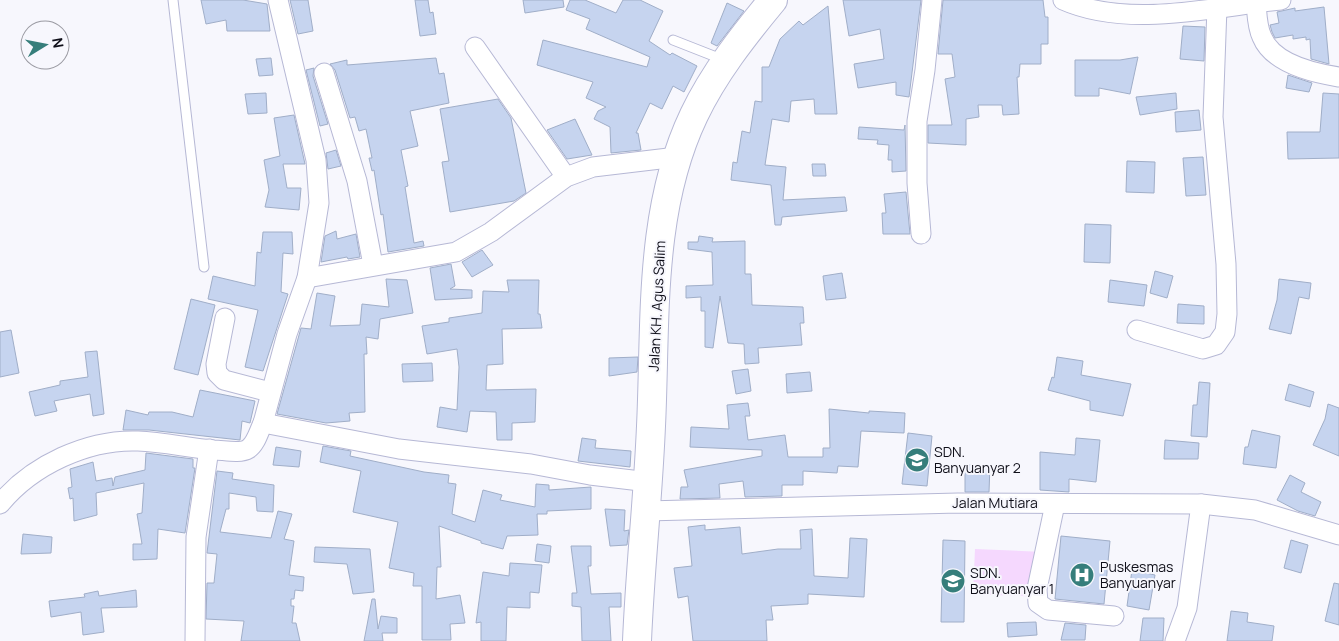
<svg xmlns="http://www.w3.org/2000/svg" width="1339" height="641" viewBox="0 0 1339 641" font-family="Manrope,sans-serif">
  <rect width="100%" height="100%" fill="#f7f7fd"/>
  <polygon fill="#f5d8fe" points="975,549 1044,552 1042,597 973,594"/>
  <g fill="#c6d4ef" stroke="#a0aec8">
    <polygon points="201,0 243,0 267,4 270,31 227,31 226,20 206,24"/>
    <polygon points="290,0 308,0 313,31 298,34"/>
    <polygon points="415,0 428,0 430,13 433,12 436,34 420,36"/>
    <polygon points="523,0 563,0 564,7 525,13"/>
    <polygon points="570,0 585,0 616,13 623,0 640,0 663,11 649,41 670,55 672,53 697,66 684,92 673,86 662,109 650,103 636,133 638,133 641,150 611,153 610,127 594,119 598,111 606,107 586,98 593,82 537,65 543,40 647,67 650,57 586,29 590,19 566,10"/>
    <polygon points="843,0 921,0 909,97 896,95 896,82 858,88 854,64 884,59 880,29 849,36"/>
    <polygon points="943,0 1043,0 1045,17 1048,17 1048,44 1041,44 1041,64 1020,64 1019,77 1017,77 1019,114 1003,115 1002,105 978,105 979,117 966,119 966,145 928,143 928,125 952,125 945,79 955,77 952,54 938,54"/>
    <polygon points="727,3 744,11 717,46 711,43"/>
    <polygon points="828,6 837,114 815,114 814,99 791,101 789,122 772,119 765,165 786,167 783,200 845,197 847,211 782,217 781,225 775,225 771,185 731,180 733,162 737,163 742,131 750,133 755,101 762,102 762,67 769,67 780,39 799,21 803,25"/>
    <polygon points="1324,7 1329,64 1311,59 1310,39 1306,40 1306,37 1293,39 1293,35 1275,38 1272,32 1270,25 1279,23 1277,12 1295,8 1295,11"/>
    <polygon points="1183,26 1205,27 1204,61 1180,59"/>
    <polygon points="1138,57 1130,94 1099,88 1099,96 1075,96 1075,60 1120,60"/>
    <polygon points="271,58 273,75 259,76 256,59"/>
    <polygon points="436,58 439,74 444,73 449,103 410,111 418,146 401,150 408,186 405,187 414,243 423,241 424,246 388,252 383,214 381,215 374,170 372,171 369,158 372,158 366,129 359,131 355,117 350,118 335,70 330,64 347,60 347,65"/>
    <polygon points="314,68 313,76 328,124 320,126 306,70"/>
    <polygon points="1288,75 1312,83 1309,92 1286,88"/>
    <polygon points="266,93 267,113 248,114 245,94"/>
    <polygon points="1176,93 1177,109 1140,115 1136,97"/>
    <polygon points="1323,93 1339,94 1339,158 1288,159 1287,132 1320,132"/>
    <polygon points="498,99 511,118 526,193 514,201 450,212 442,162 449,161 440,109"/>
    <polygon points="1199,110 1201,130 1176,132 1175,112"/>
    <polygon points="294,115 305,164 283,164 287,188 301,188 299,210 265,207 269,190 264,160 280,156 274,118"/>
    <polygon points="575,119 592,155 567,159 547,130"/>
    <polygon points="905,125 906,171 892,172 892,160 888,160 889,145 877,144 878,140 858,139 859,127 904,130"/>
    <polygon points="336,150 341,166 328,169 326,153"/>
    <polygon points="1203,157 1206,195 1186,196 1183,158"/>
    <polygon points="1127,161 1155,162 1154,193 1126,192"/>
    <polygon points="812,164 825,164 826,176 813,176"/>
    <polygon points="906,192 910,234 883,234 882,213 886,213 884,194"/>
    <polygon points="1085,224 1111,225 1110,263 1084,262"/>
    <polygon points="336,231 337,239 356,234 360,257 348,259 347,257 321,262 325,236"/>
    <polygon points="263,232 292,232 293,254 283,253 281,292 288,294 263,371 245,367 258,310 208,299 213,276 255,286 257,252 261,253"/>
    <polygon points="699,236 713,238 712,242 745,241 745,274 751,274 752,305 803,307 804,323 800,323 802,345 758,348 759,363 745,364 744,344 728,343 720,296 713,348 705,347 705,311 701,311 701,297 686,298 686,286 713,285 712,252 688,249 688,242 698,242"/>
    <polygon points="482,250 493,265 472,277 462,262"/>
    <polygon points="451,264 455,286 450,289 472,290 472,298 435,300 430,268"/>
    <polygon points="1155,271 1173,276 1167,298 1150,293"/>
    <polygon points="842,273 846,298 826,300 823,276"/>
    <polygon points="386,279 407,280 413,313 380,319 378,339 366,337 367,354 364,354 365,412 349,413 350,421 326,423 277,414 301,328 311,329 317,293 335,296 330,326 360,325 362,304 389,307"/>
    <polygon points="1279,279 1311,283 1309,299 1299,297 1291,334 1269,329 1277,300"/>
    <polygon points="507,280 539,280 538,314 540,314 542,328 502,329 503,364 487,365 486,390 536,389 535,422 512,423 512,440 497,440 496,412 470,411 467,432 437,427 440,407 457,410 459,367 457,349 427,354 422,326 449,322 449,318 482,313 483,291 509,292"/>
    <polygon points="1110,280 1147,285 1144,306 1108,302"/>
    <polygon points="191,299 215,305 198,375 174,369"/>
    <polygon points="1178,304 1204,306 1204,324 1177,323"/>
    <polygon points="11,330 19,373 0,377 0,332"/>
    <polygon points="97,351 104,414 93,416 90,394 54,401 57,411 35,416 29,392 60,385 60,381 88,377 85,352"/>
    <polygon points="638,357 637,372 609,376 609,358"/>
    <polygon points="1057,357 1083,361 1081,375 1131,384 1123,416 1090,410 1090,401 1048,390 1052,377 1054,378"/>
    <polygon points="432,363 433,381 403,382 402,364"/>
    <polygon points="748,369 751,391 736,394 732,371"/>
    <polygon points="810,372 812,391 787,393 786,374"/>
    <polygon points="1199,382 1210,383 1207,437 1191,436 1193,405 1197,405"/>
    <polygon points="1289,384 1314,392 1310,407 1285,400"/>
    <polygon points="200,390 255,401 250,423 242,421 240,440 149,430 123,430 126,410 148,415 149,412 172,412 193,417"/>
    <polygon points="748,403 750,416 745,416 748,440 785,435 788,457 823,457 823,448 830,448 829,409 869,413 869,411 905,413 904,433 861,431 858,467 838,466 837,473 803,471 803,485 782,485 782,496 745,497 743,481 719,484 720,498 680,499 681,487 688,487 684,470 762,456 762,450 690,447 691,427 729,429 727,405"/>
    <polygon points="1328,404 1339,408 1339,456 1313,445 1325,419"/>
    <polygon points="1252,430 1280,436 1276,468 1243,464 1245,447 1248,447"/>
    <polygon points="908,433 932,436 927,486 902,484"/>
    <polygon points="582,438 596,440 595,448 631,451 630,467 578,461"/>
    <polygon points="1076,438 1100,440 1096,482 1069,479 1069,492 1040,490 1040,452 1075,455"/>
    <polygon points="1165,440 1199,443 1198,459 1164,459"/>
    <polygon points="323,446 351,451 350,456 424,472 449,475 448,483 456,484 452,514 475,522 483,490 502,495 500,500 535,507 536,484 549,485 549,490 591,487 591,509 547,511 547,514 537,514 538,535 507,536 503,549 481,543 481,541 439,526 441,567 437,567 436,599 460,595 465,623 450,624 451,640 422,640 422,586 413,586 414,573 389,568 398,522 353,512 361,471 320,462"/>
    <polygon points="276,447 301,451 299,467 273,465"/>
    <polygon points="146,453 193,459 193,468 195,468 185,533 158,529 157,559 133,560 133,544 142,544 137,514 142,513 144,483 96,493 97,515 74,521 73,498 70,499 68,488 72,487 70,469 93,462 96,481 112,478 113,486 115,477 145,470"/>
    <polygon points="965,465 990,465 989,492 965,492"/>
    <polygon points="217,471 233,473 232,479 274,485 273,512 257,511 256,497 229,493 229,509 226,509 220,532 271,538 278,511 292,514 284,539 294,541 289,575 304,577 303,591 295,590 294,599 291,599 291,606 294,606 292,623 296,623 300,641 241,641 244,621 206,619 207,583 214,583 217,554 207,553"/>
    <polygon points="1290,475 1305,483 1301,492 1321,502 1315,516 1298,511 1277,500"/>
    <polygon points="605,509 625,510 624,531 629,530 627,545 610,546"/>
    <polygon points="705,525 705,530 740,527 742,554 778,549 801,549 800,530 812,529 814,576 848,578 850,538 867,539 864,597 808,594 808,604 771,606 773,620 766,620 767,641 693,641 688,596 678,598 674,568 692,566 688,527"/>
    <polygon points="23,534 52,537 51,553 21,554"/>
    <polygon points="1061,536 1110,541 1104,604 1055,599"/>
    <polygon points="943,540 965,541 964,622 941,622"/>
    <polygon points="1291,540 1308,545 1301,573 1284,568"/>
    <polygon points="537,544 551,546 549,563 535,561"/>
    <polygon points="571,546 591,546 591,566 588,566 591,594 621,593 621,607 609,607 611,641 582,641 581,607 572,606 572,593 577,593"/>
    <polygon points="315,547 370,549 374,592 353,594 347,564 314,562"/>
    <polygon points="510,563 542,565 539,593 530,592 530,608 507,607 506,641 481,641 481,622 476,623 483,572 509,576"/>
    <polygon points="1132,570 1155,575 1149,610 1127,606"/>
    <polygon points="1334,583 1339,584 1339,625 1325,621"/>
    <polygon points="136,590 137,607 101,608 104,632 83,635 81,612 51,617 49,601 85,597 84,594 98,591 99,596"/>
    <polygon points="372,599 375,599 378,629 381,616 397,618 397,633 382,633 383,641 364,641"/>
    <polygon points="1231,611 1248,613 1247,622 1274,626 1272,641 1227,641"/>
    <polygon points="1143,618 1164,618 1163,641 1140,641"/>
    <polygon points="1036,622 1037,635 1008,637 1007,623"/>
    <polygon points="1065,623 1086,625 1085,640 1061,640"/>
  </g>
  <g fill="none" stroke-linecap="round" stroke-linejoin="round">
    <defs>
      <g id="lane">
        <polyline points="173,0 204,267"/>
        <polyline points="673,40 724,60"/>
      </g>
      <g id="street">
        <path d="M1063,0C1128,29 1214,7 1281,0"/>
        <path d="M1256,3C1257,14 1257,27 1262,37C1273,64 1313,73 1339,77"/>
        <polyline points="475,47 566,177"/>
        <polyline points="324,73 357,181 373,265"/>
        <polyline points="921,234 917,183 917,121 925,70 932,0"/>
        <polyline points="307,278 456,252 491,232 566,177 593,167 677,157"/>
        <polyline points="225,318 216,364 217,373 224,380 270,392"/>
        <polyline points="1137,330 1203,349 1216,345 1225,332 1227,314 1226,264 1213,117 1217,7"/>
        <polyline points="263,423 287,334 307,278 319,203 316,160 278,0"/>
        <path d="M0,504C32,465 88,439 138,441C164,442 189,448 214,450C223,450 240,454 248,449C256,444 259,431 263,423L399,449L531,464L590,475L649,482"/>
        <polyline points="1055,504 1037,589 1038,603 1048,610 1114,616"/>
        <polyline points="646,511 958,503 1201,504 1255,510 1339,535"/>
        <polyline points="195,641 196,537 209,449"/>
        <polyline points="1175,641 1187,608 1201,504"/>
      </g>
      <path id="highway" d="M637,641C640,569 648,498 651,426C656,323 648,211 694,115C714,73 744,35 773,0"/>
    </defs>
    <use href="#lane" stroke="#b6b8d5" stroke-width="11"/>
    <use href="#street" stroke="#b6b8d5" stroke-width="21"/>
    <use href="#highway" stroke="#b6b8d5" stroke-width="30"/>
    <use href="#lane" stroke="#fff" stroke-width="9"/>
    <use href="#street" stroke="#fff" stroke-width="19"/>
    <use href="#highway" stroke="#fff" stroke-width="28"/>
  </g>
  <defs>
    <symbol id="school-disc" viewBox="-11 -11 22 22"><circle r="9.5" fill="#367e7b" stroke="#f7f7fd"/><path d="M0-5L7-2L0 1L-7-2ZM-4 1L0 2.5L4 1V4Q0 6-4 4Z" fill="#fff"/></symbol>
    <symbol id="hospital-disc" viewBox="-11 -11 22 22"><circle r="9.5" fill="#367e7b" stroke="#f7f7fd"/><path d="M-5-5h3v3.5h4V-5h3V5h-3V1.5h-4V5h-3Z" fill="#fff"/></symbol>
  </defs>
  <g fill-rule="evenodd">
    <use href="#school-disc" x="903" y="446" width="28" height="28"/>
    <use href="#hospital-disc" x="1068" y="561" width="28" height="28"/>
    <use href="#school-disc" x="939" y="567" width="28" height="28"/>
  </g>
  <g text-anchor="middle" stroke-width="4" stroke-linejoin="round" paint-order="stroke">
    <g font-size="14" fill="#0f0f19" stroke="#f7f7fd">
      <text transform="translate(657 306) rotate(-87)" y="5">Jalan KH. Agus Salim</text>
      <text x="995" y="508">Jalan Mutiara</text>
    </g>
    <g font-size="14" fill="#0f0f19" stroke="#f7f7fd" text-anchor="start">
      <text x="934" y="457">SDN.<tspan x="934" dy="16">Banyuanyar 2</tspan></text>
      <text x="1100" y="572">Puskesmas<tspan x="1100" dy="16">Banyuanyar</tspan></text>
      <text x="970" y="578">SDN.<tspan x="970" dy="16">Banyuanyar 1</tspan></text>
    </g>
  </g>
  <g transform="translate(45 45) rotate(80)"><circle r="24" fill="#f7f7fd" stroke="#9a9aa2"/>
  <path d="M0-4L9 19L0 12L-9 19Z" fill="#367e7b"/>
  <text y="-8" font-size="14" font-weight="bold" text-anchor="middle" fill="#0f0f19">N</text>
  </g>
</svg>
